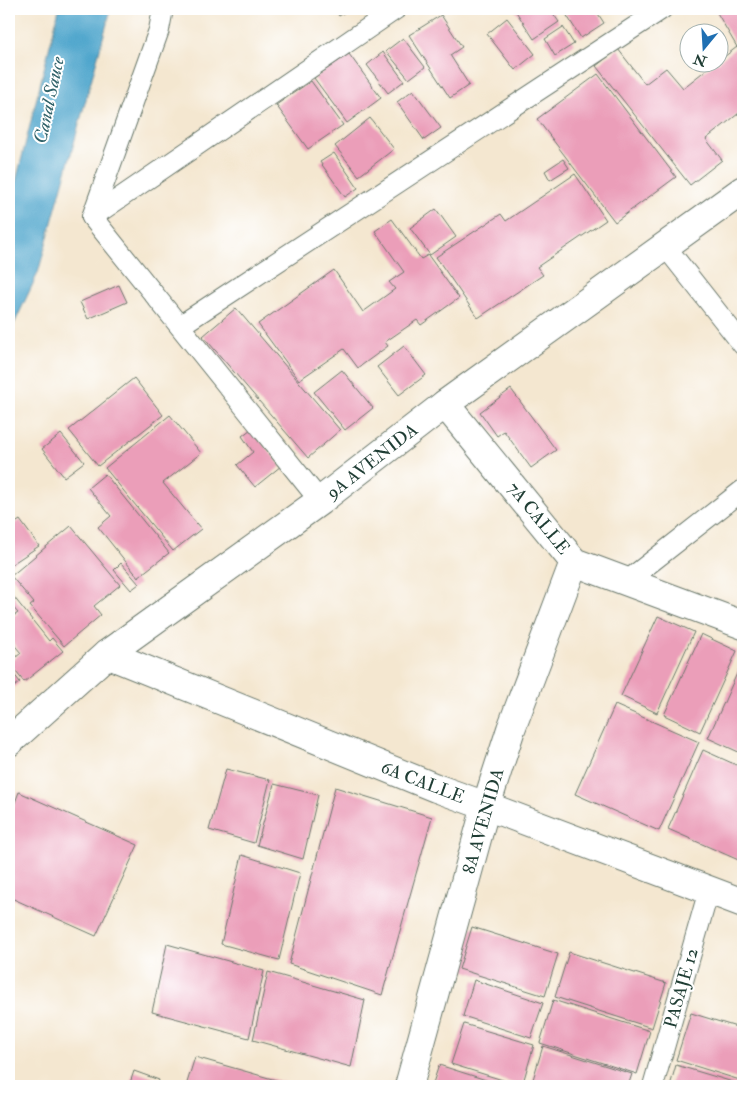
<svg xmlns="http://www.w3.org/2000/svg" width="752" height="1095" viewBox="0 0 752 1095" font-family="'IM FELL Double Pica',serif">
  <rect width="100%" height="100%" fill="#fff"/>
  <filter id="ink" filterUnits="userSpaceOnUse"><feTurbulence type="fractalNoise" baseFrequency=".02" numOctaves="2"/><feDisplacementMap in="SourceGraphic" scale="10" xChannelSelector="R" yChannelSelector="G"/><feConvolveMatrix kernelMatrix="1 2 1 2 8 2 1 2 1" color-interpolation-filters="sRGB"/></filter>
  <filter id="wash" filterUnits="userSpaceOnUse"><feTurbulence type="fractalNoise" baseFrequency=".0096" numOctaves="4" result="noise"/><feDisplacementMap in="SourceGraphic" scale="20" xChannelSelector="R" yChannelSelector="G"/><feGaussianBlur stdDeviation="1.12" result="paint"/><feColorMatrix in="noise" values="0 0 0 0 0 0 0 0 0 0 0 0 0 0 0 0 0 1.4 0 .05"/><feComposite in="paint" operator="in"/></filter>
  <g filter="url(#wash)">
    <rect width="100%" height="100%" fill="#f4e7d0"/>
    <polygon fill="#4fa6cc" stroke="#377280" points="59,9 111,9 38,273 9,335 9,209"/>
    <g id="blocks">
      <g fill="#eb9eb9">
        <polygon points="334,9 350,9 339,16"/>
        <polygon points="517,9 550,9 559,22 534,39 515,10"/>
        <polygon points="567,9 595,9 604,23 581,38 564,11"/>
        <polygon points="720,9 743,9 743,43 737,47 716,11"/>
        <polygon points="441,15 462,47 450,55 469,85 450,98 409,35"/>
        <polygon points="507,18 535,54 515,70 487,34"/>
        <polygon points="563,27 574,44 555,56 545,39"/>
        <polygon points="403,38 425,67 409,79 386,51"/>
        <polygon points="737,47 743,55 743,110 706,139 722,160 690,185 596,66 618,49 645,84 666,68 683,88 716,62 720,62 720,60"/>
        <polygon points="383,52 404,81 388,93 367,65"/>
        <polygon points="349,54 381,98 347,123 314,78"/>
        <polygon points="598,74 676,177 615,222 537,119"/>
        <polygon points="311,81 343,125 308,149 276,105"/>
        <polygon points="413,90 441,128 424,140 397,102"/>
        <polygon points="370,118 394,149 359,176 335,146"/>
        <polygon points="334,153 358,188 345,197 320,162"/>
        <polygon points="563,159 569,168 550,180 545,171"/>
        <polygon points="575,174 606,220 537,267 543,275 478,318 436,257 501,214 506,221"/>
        <polygon points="436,209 456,237 430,255 410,228"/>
        <polygon points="392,219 421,259 428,255 459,298 421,325 417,320 385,342 388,346 358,368 344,349 299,380 258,324 334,270 363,312 395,289 389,282 404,272 375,231"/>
        <polygon points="119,285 127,302 88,319 80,302"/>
        <polygon points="236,308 340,430 308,458 203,336"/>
        <polygon points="404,346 426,375 399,395 377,367"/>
        <polygon points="342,370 373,408 345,430 314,392"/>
        <polygon points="134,378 163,415 98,466 69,430"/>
        <polygon points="511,389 556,450 531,468 504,431 497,436 480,412"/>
        <polygon points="170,415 201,453 163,483 201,529 173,551 105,468"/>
        <polygon points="251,429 281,466 255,487 237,465 253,452 242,436"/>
        <polygon points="61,434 84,462 64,477 42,449"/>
        <polygon points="105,474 169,553 138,577 98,527 111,516 88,488"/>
        <polygon points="20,520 39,546 9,566 9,527"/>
        <polygon points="71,526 120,585 94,606 101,615 64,646 30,606 34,603 11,576"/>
        <polygon points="121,563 139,584 131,590 114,570"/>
        <polygon points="9,591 49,641 52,638 63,651 24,682 9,663 21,653 11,641 9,643 9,613 12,617 18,613 11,605 9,607"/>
        <polygon points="658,616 694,632 657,713 621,696"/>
        <polygon points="701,634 737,651 700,732 664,715"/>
        <polygon points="743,660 743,754 708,738"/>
        <polygon points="9,668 20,682 9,691"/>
        <polygon points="615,705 699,742 659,831 575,794"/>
        <polygon points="703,750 743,768 743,862 668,829"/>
        <polygon points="226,769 270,780 254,843 209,830"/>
        <polygon points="274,784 318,795 303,859 257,845"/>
        <polygon points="335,787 432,817 382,995 289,964"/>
        <polygon points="19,792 138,845 96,936 9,897 9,818"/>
        <polygon points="242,855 300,873 279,960 221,944"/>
        <polygon points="472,927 558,954 545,996 459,969"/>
        <polygon points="167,944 264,971 249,1038 152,1012"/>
        <polygon points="569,952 666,983 652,1028 555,997"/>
        <polygon points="268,972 365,1000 351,1067 253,1040"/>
        <polygon points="474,980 543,1003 531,1038 463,1016"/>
        <polygon points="553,1000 650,1031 637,1074 540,1043"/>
        <polygon points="691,1013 743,1029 743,1081 676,1060"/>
        <polygon points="464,1024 534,1045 522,1086 451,1064"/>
        <polygon points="543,1046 632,1074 628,1086 531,1086"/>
        <polygon points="195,1057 297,1086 186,1086"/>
        <polygon points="439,1065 505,1086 432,1086"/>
        <polygon points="676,1065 743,1085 743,1086 670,1086"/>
        <polygon points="134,1071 159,1080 157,1086 129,1086"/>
      </g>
    </g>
  </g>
  <g filter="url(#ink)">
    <use href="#blocks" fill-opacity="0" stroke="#6a786b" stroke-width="1"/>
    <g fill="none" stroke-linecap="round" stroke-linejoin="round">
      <defs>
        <g id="lane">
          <polyline points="163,9 159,30 92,217 320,501"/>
          <polyline points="92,217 396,9"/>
          <polyline points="665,246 743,345"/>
          <polyline points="181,325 662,9"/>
          <polyline points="627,581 743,490"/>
          <polyline points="653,1086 709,890"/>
        </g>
        <g id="street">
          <polyline points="445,404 574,562 743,625"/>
          <polyline points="107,654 436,788 486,806 743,903"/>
          <polyline points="9,742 107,654 320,501 445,404 743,190"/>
          <polyline points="409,1086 486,806 511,729 574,562"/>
        </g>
      </defs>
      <use href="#lane" stroke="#6a786b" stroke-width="22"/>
      <use href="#street" stroke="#6a786b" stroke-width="30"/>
      <use href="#lane" stroke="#fff" stroke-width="20"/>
      <use href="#street" stroke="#fff" stroke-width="28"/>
    </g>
  </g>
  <g text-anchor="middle" stroke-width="4" stroke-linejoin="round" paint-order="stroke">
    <g font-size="18" fill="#1f3d34" stroke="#fff">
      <text transform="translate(372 461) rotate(-38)" y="6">9A AVENIDA</text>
      <text transform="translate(539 518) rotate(51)" y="6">7A CALLE</text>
      <text transform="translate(423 782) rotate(21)" y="6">6A CALLE</text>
      <text transform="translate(483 821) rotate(-74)" y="6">8A AVENIDA</text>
      <text transform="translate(681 988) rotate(-74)" y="6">PASAJE 12</text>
    </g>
    <g font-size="19" font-style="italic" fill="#306269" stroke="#fff">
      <text transform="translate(48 100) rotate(-78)" y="7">Canal Sauce</text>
    </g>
  </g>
  <rect width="752" height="1095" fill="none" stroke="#fff" stroke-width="30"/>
  <g transform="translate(704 48) rotate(198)"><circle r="24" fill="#ffffff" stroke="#a5b1ae"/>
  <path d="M0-4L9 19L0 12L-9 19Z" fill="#1f6fb2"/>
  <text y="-8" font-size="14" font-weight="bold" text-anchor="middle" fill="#1f3d34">N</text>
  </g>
</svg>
